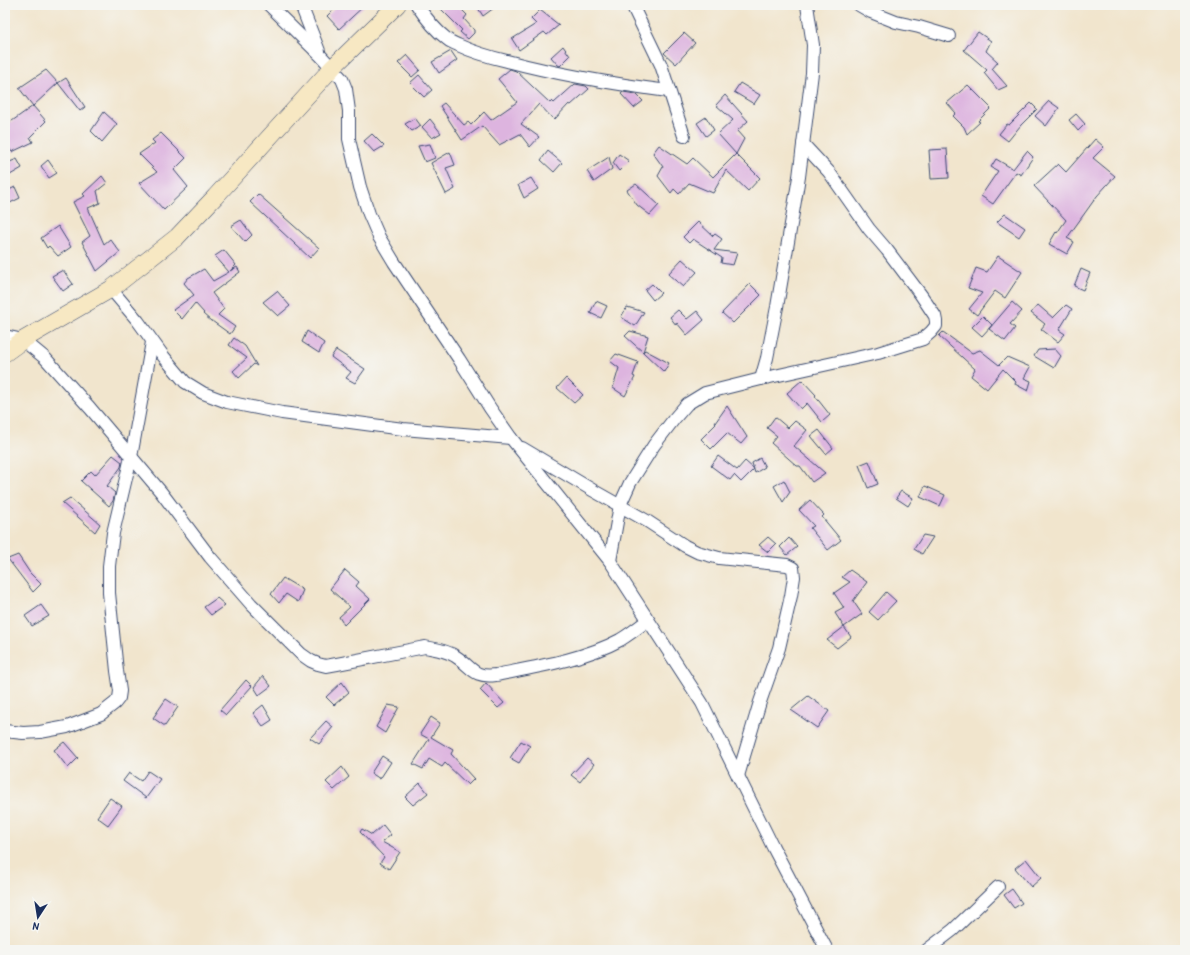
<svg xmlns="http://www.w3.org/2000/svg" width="1190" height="955" viewBox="0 0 1190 955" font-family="'Patrick Hand',sans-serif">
  <rect width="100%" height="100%" fill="#f6f6f2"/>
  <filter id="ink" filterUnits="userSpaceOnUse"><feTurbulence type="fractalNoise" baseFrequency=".025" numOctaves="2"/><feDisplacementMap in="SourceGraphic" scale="8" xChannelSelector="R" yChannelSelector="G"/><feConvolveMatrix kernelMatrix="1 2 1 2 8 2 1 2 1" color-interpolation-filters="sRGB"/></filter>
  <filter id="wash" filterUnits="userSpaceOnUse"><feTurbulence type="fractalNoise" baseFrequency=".012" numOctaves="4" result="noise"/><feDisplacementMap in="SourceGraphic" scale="16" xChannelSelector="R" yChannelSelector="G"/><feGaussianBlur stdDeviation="0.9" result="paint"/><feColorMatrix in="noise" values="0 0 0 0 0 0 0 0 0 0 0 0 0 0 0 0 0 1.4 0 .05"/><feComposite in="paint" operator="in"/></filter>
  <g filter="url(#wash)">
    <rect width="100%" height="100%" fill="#f1e5cd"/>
    <g id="blocks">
      <g fill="#ddb4df">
        <polygon points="338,5 365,5 339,29 327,16"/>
        <polygon points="437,5 457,5 467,15 464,19 474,30 474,33 468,39 460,32 462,30"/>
        <polygon points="476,5 498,5 483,16"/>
        <polygon points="540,10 559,25 547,35 544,32 519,50 512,39 536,24 531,19"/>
        <polygon points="978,32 991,41 986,51 998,62 992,69 1007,86 998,90 984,73 987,70 964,50"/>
        <polygon points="684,33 695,43 676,64 664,53"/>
        <polygon points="563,46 570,56 560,66 558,65 551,57"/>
        <polygon points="451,51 457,60 439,73 432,62"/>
        <polygon points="407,55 420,70 412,77 398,63"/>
        <polygon points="510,69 516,71 550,103 552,101 554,103 575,84 586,86 589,89 571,105 569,104 554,120 539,104 521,124 539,137 530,147 520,134 499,145 482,126 462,140 440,106 444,103 464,125 468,122 471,125 484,112 491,120 517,102 498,79"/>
        <polygon points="46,70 58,83 33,106 19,88"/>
        <polygon points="419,75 432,90 424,97 410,83"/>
        <polygon points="66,78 85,107 80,111 58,83"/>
        <polygon points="740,83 760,95 754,104 734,92"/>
        <polygon points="968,85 991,108 978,121 980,122 967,134 964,127 953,116 956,113 947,103"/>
        <polygon points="623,92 636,94 643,101 634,108 621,94"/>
        <polygon points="725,95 748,121 737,131 744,139 736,154 718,134 733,120 716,105"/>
        <polygon points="1049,101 1059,108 1046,126 1035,116"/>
        <polygon points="1031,103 1037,109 1021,125 1008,141 999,134 1007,124 1009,125"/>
        <polygon points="33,106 46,121 30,137 33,142 12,152 5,143 5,126"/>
        <polygon points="104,112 117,124 102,142 91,131"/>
        <polygon points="1076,114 1085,124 1078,131 1069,120"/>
        <polygon points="706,117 714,130 706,136 697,123"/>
        <polygon points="415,118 421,126 412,131 405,124"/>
        <polygon points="430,119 441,133 432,138 422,127"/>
        <polygon points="161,133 186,158 174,170 188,187 164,210 139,183 157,172 139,154 155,143 152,140"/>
        <polygon points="372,134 384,146 374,152 364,141"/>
        <polygon points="1095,139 1104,147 1093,158 1115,176 1097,196 1067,238 1074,242 1067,254 1049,244 1056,232 1057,233 1066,220 1034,186 1058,164 1066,172"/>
        <polygon points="430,144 435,158 425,162 418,146"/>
        <polygon points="659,145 687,164 693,158 713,177 736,154 760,178 748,191 726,170 713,193 689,183 679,194 674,189 671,193 658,176 663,167 653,153"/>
        <polygon points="947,149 949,178 931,179 929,150"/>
        <polygon points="548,151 562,163 554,172 541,160"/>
        <polygon points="1027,151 1033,157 1021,175 1016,172 993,204 981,196 998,171 991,167 996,159 1013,169"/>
        <polygon points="450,152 455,165 446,168 455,189 446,194 431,163"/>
        <polygon points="619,154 629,161 619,171 613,163"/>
        <polygon points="609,157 612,169 594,182 587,171"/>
        <polygon points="17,159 22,168 10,175 5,164"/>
        <polygon points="48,160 57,173 49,178 41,166"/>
        <polygon points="102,176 107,183 97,191 100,203 88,208 104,244 110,239 120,252 97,271 82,242 90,236 73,202 85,196 83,194"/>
        <polygon points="531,178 538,189 524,198 518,185"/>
        <polygon points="636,184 659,205 650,215 637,205 627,190"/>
        <polygon points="15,187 20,198 10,203 5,195 5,192"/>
        <polygon points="258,194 319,248 310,258 250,202"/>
        <polygon points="1005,214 1025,228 1019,237 997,222"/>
        <polygon points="241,220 252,235 245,242 231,226"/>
        <polygon points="698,222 713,236 715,234 722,239 714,250 737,253 733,265 721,263 722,258 693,239 689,243 683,237"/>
        <polygon points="58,226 71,247 58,256 49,246 47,248 41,238"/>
        <polygon points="224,250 236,265 230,271 237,267 240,272 212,293 224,309 218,315 235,327 230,334 212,321 211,321 203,314 204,313 195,303 182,319 173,310 194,295 184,283 188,278 204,269 213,281 229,272 215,256"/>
        <polygon points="998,256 1022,272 1005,298 995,291 977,315 969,309 982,293 968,288 976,268 987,272"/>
        <polygon points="682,259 697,272 683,287 668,274"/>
        <polygon points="1081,269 1090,273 1083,290 1074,286"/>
        <polygon points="63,270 73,284 63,291 52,276"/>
        <polygon points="652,284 661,293 653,300 645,290"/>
        <polygon points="750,284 761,295 733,323 722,313"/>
        <polygon points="277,291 290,306 278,316 263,302"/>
        <polygon points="596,301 607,306 601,318 590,313"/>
        <polygon points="1012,302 1022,311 1010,324 1015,328 1005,341 989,329"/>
        <polygon points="1038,305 1053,318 1066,305 1072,309 1059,330 1065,334 1058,342 1041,329 1045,324 1031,313"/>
        <polygon points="627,307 644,312 635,326 621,317"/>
        <polygon points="678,310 687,319 697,311 704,320 687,335 677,323 676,325 670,317"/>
        <polygon points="983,316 992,325 982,336 972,327"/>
        <polygon points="307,331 324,343 319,353 302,342"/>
        <polygon points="630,331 648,336 643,352 625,336"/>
        <polygon points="943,332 972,353 980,350 999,365 1007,357 1030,367 1024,378 1031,381 1028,391 1015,384 1016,382 1003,369 987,389 971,376 975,369 939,336"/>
        <polygon points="234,338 245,346 257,366 254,364 239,378 233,371 247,358 229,345"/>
        <polygon points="1055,349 1061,356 1054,368 1034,356 1038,350"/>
        <polygon points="336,350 365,369 355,383 346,378 351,372 331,357"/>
        <polygon points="645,350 669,363 664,372 643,352"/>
        <polygon points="616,354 638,362 633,376 635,377 625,396 613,388 619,368 610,361"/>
        <polygon points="566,378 583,395 574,403 557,388"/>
        <polygon points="802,380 816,395 815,396 830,415 822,422 807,403 801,409 787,393"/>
        <polygon points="727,406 747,437 741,444 727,433 711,449 701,439 716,424 715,423"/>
        <polygon points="775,417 788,428 795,421 807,430 794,446 825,473 812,482 800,466 797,466 771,443 777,436 767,428"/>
        <polygon points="819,430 833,448 826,454 811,436"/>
        <polygon points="113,455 122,462 121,467 107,486 115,493 113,501 109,506 81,481 91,471 95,475"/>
        <polygon points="718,456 737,470 745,461 754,469 741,482 734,475 730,480 711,466"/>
        <polygon points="760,458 765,467 755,473 752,463"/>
        <polygon points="869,461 878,484 868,488 859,465"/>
        <polygon points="784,480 790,492 783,502 774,486"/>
        <polygon points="925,486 945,495 940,506 920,497"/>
        <polygon points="901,491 913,498 908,506 896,498"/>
        <polygon points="70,498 100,524 95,532 62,503"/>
        <polygon points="810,500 824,515 822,517 841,540 828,550 810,528 814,526 799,510"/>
        <polygon points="923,535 933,537 922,554 914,549"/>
        <polygon points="768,537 776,544 768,552 759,545"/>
        <polygon points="789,538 797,547 787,555 780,547"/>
        <polygon points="18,555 30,573 41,584 33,592 8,559"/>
        <polygon points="345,570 359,582 356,586 370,599 344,625 339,617 350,607 330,589"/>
        <polygon points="850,570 867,582 853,601 862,614 844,627 835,613 844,608 834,593 850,582 842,577"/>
        <polygon points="283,578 303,590 298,602 286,594 279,603 271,594"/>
        <polygon points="886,592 896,601 878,620 869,612"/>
        <polygon points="217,598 225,605 211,615 204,607"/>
        <polygon points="41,605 49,616 32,626 25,616"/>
        <polygon points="844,627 851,637 837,648 827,640"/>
        <polygon points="263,676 271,686 259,695 254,687"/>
        <polygon points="246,680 252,686 226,715 220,710"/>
        <polygon points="342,682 349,692 334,705 326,697"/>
        <polygon points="486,683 504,703 498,708 480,690"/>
        <polygon points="808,696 829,711 817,728 791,710"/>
        <polygon points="166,699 178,707 165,726 153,718"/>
        <polygon points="263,705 272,720 263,726 253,713"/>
        <polygon points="388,705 399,707 385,733 376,727"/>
        <polygon points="431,717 440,723 431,737 453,750 451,754 474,779 468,785 445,763 442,767 429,759 423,769 413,764 429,739 420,734"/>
        <polygon points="326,721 333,727 319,744 310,738"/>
        <polygon points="521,741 530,746 519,763 510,758"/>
        <polygon points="64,742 78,758 68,768 54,750"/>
        <polygon points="382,756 391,762 380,779 371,773"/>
        <polygon points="587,758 594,764 580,782 571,775"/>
        <polygon points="342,767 349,777 334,790 326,782"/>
        <polygon points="148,771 160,779 146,798 123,781 129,773 141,781"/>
        <polygon points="420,783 428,793 413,805 405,797"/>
        <polygon points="110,798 122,806 108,825 97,817"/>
        <polygon points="383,825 391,835 382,842 400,852 389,869 380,863 384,857 360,832 362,829 372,835"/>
        <polygon points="1026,859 1041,878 1031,887 1015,868"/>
        <polygon points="1012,889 1022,903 1014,908 1004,895"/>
      </g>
    </g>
  </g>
  <g filter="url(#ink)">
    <use href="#blocks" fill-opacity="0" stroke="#3b4a6f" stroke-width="1"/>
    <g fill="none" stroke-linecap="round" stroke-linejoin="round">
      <defs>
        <g id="street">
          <polyline points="269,5 321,56 342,79 346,89 349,111 349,139 360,187 369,214 379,237 394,262 459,359 490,408 511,438 610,561 702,703 773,847 827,950"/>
          <polyline points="301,5 319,51"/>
          <path d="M417,5C425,17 435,30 447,39C450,42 454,43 458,45C473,52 490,57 507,61C560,75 614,84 668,91"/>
          <polyline points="632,5 661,65 684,136"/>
          <polyline points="859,5 871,12 896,22 919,27 949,36"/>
          <polyline points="111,289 138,321 164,357 185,382 203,393 227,402 282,413 403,429 511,438"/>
          <path d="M5,336L23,340L45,358L90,408L161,492L210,557L251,604L301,654L311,661L318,664L326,666L337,664L425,647C435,649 446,650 455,656C473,667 472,678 496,675C536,667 585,659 620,640C630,634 639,627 648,620"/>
          <polyline points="761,379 767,358 777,307 799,177 812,73 813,45 807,5"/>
          <polyline points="522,448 594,491 647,521 685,546 697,552 719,558 787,565 793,568 794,577 791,596 779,648 760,702 738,776"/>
          <polyline points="610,561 620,505 630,483 654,445 674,419 687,404 705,393 761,379 878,353 923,339 931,332 936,326 936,321 935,316 921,295 887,250 869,229 829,172 803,144"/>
          <polyline points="5,731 23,733 40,732 67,727 101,714 115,703 119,698 120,691 117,671 109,593 109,566 113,533 131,457 152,342"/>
          <polyline points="927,950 953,930 998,887"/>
        </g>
        <polyline id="secondary" points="5,353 23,340 111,289 177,237 215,197 333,67 397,5"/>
      </defs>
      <use href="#street" stroke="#3b4a6f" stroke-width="14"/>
      <use href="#secondary" stroke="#3b4a6f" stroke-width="18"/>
      <use href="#street" stroke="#fff" stroke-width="12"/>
      <use href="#secondary" stroke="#f7e8c3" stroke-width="17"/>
    </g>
  </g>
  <rect width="1190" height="955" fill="none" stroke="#f6f6f2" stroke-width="20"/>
  <g transform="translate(38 917) rotate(192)" stroke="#f6f6f2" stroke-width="3" paint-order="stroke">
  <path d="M0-3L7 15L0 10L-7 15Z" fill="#1b2f5e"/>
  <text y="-6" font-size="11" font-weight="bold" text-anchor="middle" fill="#1b2f5e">N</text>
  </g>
</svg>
